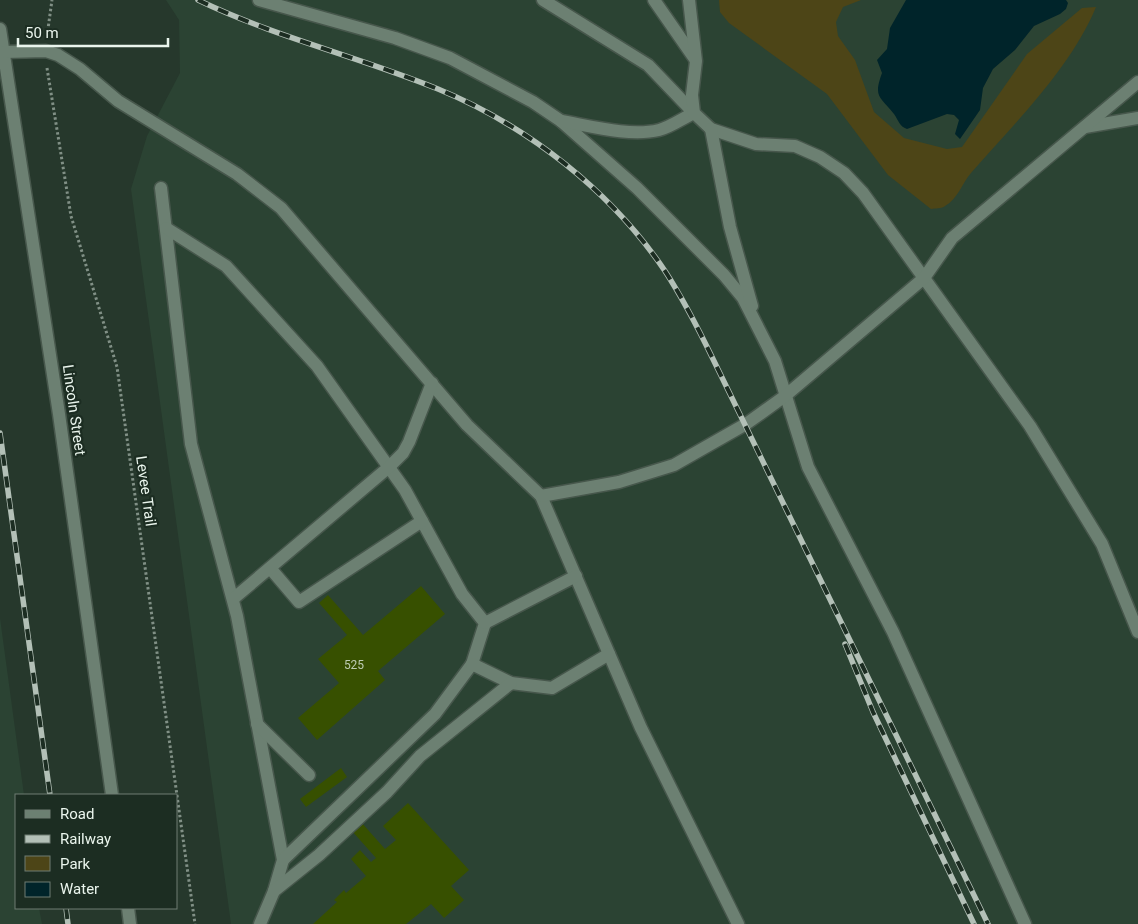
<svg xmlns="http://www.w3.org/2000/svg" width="1138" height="924" viewBox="0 0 1138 924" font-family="Roboto,sans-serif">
  <rect width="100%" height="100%" fill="#26382c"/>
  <g fill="#2b4333">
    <polygon points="166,0 1138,0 1138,924 231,924 131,189 147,136 180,73 179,20"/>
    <polygon points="0,618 24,795 16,795 16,908 39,908 42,924 0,924"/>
  </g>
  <path fill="#4d4517" d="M719,0H861L843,7L836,22L838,36L855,60L874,112L904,138L947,149L962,147L1027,54L1082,8L1096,7C1071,68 1014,124 971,173C962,183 958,199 945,206C942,209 935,208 931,209L888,175L827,94L729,23L720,12Z"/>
  <path fill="#00242a" d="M906,0H1066L1068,3L1066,9L1060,14L1034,26L1015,50L993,69L983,88L980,110L960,139L955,134L959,120L954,115L947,114L907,129C899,126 899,121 894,114C880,96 873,98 882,73L877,60L887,49L890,28Z"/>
  <g fill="#375000">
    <polygon points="421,586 445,614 378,671 385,680 317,740 298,718 339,683 318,659 347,635 319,603 328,595 363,635"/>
    <polygon points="341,768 347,777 306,807 300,799"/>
    <polygon points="408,803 469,870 451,886 464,900 444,918 431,904 406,924 313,924 337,902 334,900 344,890 346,893 366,876 351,859 360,850 371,862 376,858 352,831 361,822 385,849 396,840 383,826"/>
  </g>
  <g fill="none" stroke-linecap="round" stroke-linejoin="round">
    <defs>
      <g id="minor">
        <polyline points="259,0 395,38 450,58 533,102 561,121 637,188 724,275 743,298 775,361 808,467 893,632 1025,924"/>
        <path d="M543,0L648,65L694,113C683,118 671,127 659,130C630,137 590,126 561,121"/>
        <polyline points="654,0 695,59"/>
        <polyline points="689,0 696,61 692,95 694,113 711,129 756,144 795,146 820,157 844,173 863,193 1030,426 1102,544 1138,632"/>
        <polyline points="0,29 59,414 112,795"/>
        <polyline points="4,52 46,51 58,55 80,69 118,101 237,174 281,208 467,425 541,496 641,728 738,924"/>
        <polyline points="1085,127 1138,118"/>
        <polyline points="711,129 730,227 752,306"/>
        <polyline points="161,188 191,444 237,616 283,860 274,891 260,924"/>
        <polyline points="166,228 226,266 317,366 405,490 462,594 485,623 472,664 435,714 283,860"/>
        <polyline points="541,496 619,482 674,465 746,424 785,396 924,278 952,238 1138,82"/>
        <polyline points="270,568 299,602 422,521"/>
        <polyline points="233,599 389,467 403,453 409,442 432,383"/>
        <polyline points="485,623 576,576"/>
        <polyline points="472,664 511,683 552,688 609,654"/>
        <polyline points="257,724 309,775"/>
        <polyline points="274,891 319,855 387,792 420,756 511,683"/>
        <polyline points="128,908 130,924"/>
      </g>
    </defs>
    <use href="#minor" stroke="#47574c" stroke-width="15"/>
    <g stroke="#819086" stroke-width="3" stroke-dasharray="2.5 2.5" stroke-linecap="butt">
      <polyline points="47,36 52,0"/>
      <polyline points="47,68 71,216 117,367 195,924"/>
    </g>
    <use href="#minor" stroke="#6c8072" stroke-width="12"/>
    <defs>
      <g id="rail">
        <path d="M198,0C275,37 359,57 438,89C528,126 611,191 665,271C683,299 698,328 712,357L988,924"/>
        <polyline points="0,433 50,795"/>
        <polyline points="845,644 873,712 974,924"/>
        <polyline points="66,908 68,924"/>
      </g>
    </defs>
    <use href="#rail" stroke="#b3c0b7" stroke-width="5.5"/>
    <use href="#rail" stroke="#1c2d22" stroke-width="4" stroke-dasharray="11" stroke-linecap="butt"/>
  </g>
  <g text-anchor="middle" stroke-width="4.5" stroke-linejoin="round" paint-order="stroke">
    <g font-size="12" fill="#bdccb2">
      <text x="354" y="669">525</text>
    </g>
    <g font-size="15" fill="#eaf5ed" stroke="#1c2d22">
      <text transform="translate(74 410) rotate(82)" y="5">Lincoln Street</text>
      <text transform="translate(146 491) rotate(82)" y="5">Levee Trail</text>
    </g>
  </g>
  <rect x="15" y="794" width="162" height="115" fill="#1c2d22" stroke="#6e7d73"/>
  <rect x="25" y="810" width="25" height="8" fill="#6c8072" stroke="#6e7d73"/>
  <text x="60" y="819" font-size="15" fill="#eaf5ed">Road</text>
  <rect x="25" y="835" width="25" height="8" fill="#b3c0b7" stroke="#6e7d73"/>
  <text x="60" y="844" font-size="15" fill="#eaf5ed">Railway</text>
  <rect x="25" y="856" width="25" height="15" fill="#4d4517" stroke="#6e7d73"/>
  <text x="60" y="869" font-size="15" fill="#eaf5ed">Park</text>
  <rect x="25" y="882" width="25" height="15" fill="#00242a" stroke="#6e7d73"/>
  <text x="60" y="894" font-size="15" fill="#eaf5ed">Water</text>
  <path d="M18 38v8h150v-8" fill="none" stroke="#eaf5ed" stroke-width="2.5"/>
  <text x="25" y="38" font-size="15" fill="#eaf5ed" stroke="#1c2d22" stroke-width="4" paint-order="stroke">50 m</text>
</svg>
